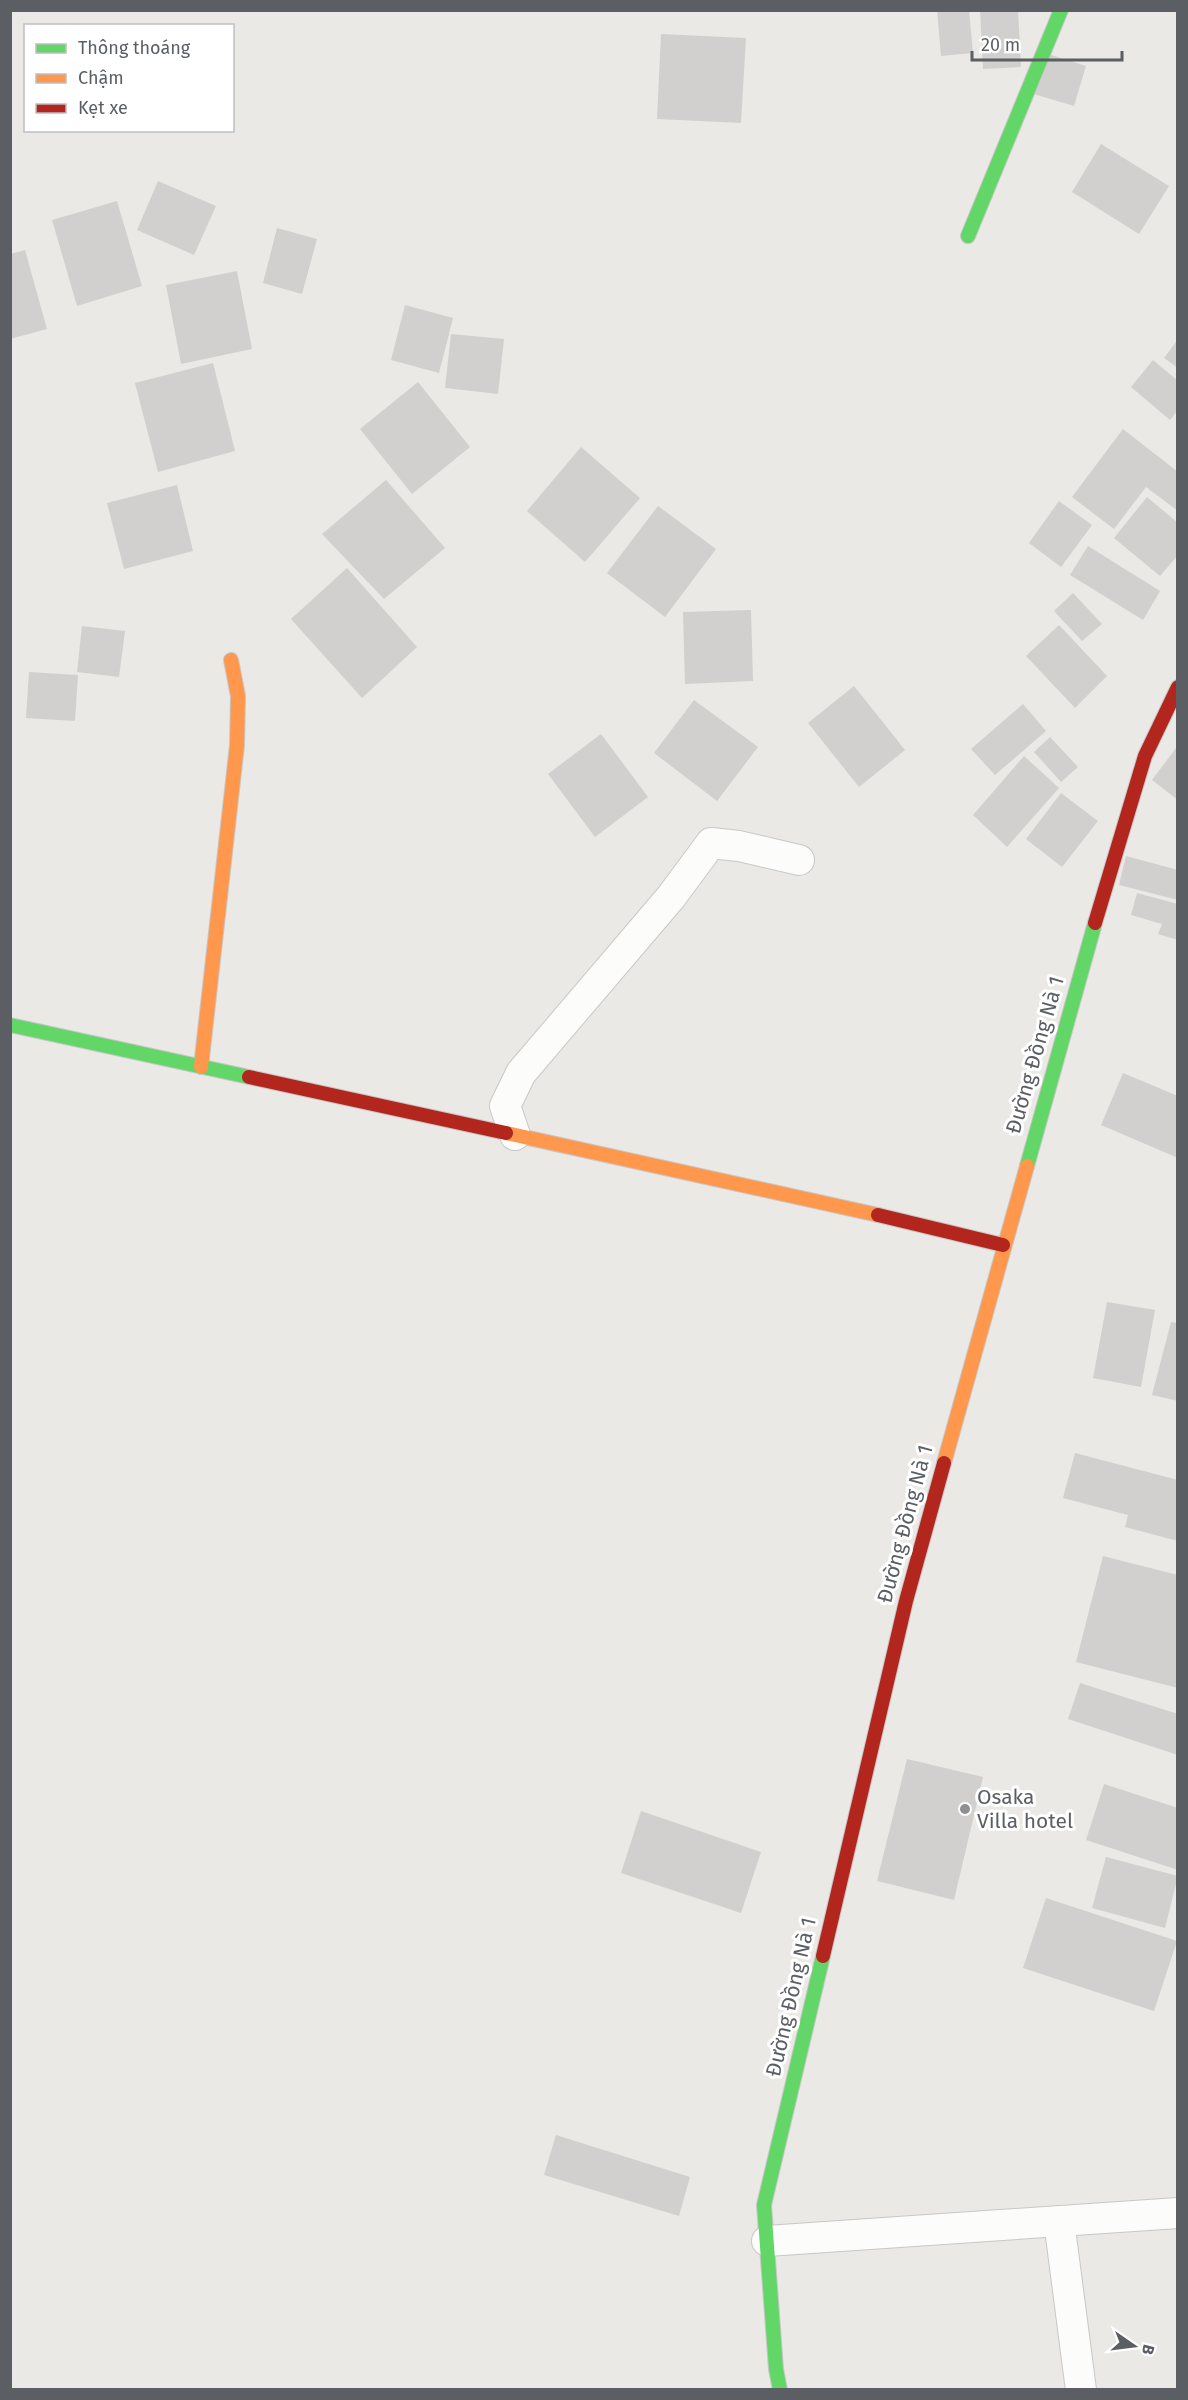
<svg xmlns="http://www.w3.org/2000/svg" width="1188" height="2400" viewBox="0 0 1188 2400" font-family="'Fira Sans',sans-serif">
  <rect width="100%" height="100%" fill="#ebe9e5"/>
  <g fill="#d1d0ce">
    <polygon points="937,10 969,10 973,53 941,56"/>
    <polygon points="980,10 1018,10 1021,67 983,69"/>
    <polygon points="661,34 746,38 741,123 657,119"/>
    <polygon points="1039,51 1086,66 1074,106 1027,92"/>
    <polygon points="1101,144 1169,186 1139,234 1072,192"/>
    <polygon points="158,181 216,206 194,255 137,230"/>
    <polygon points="117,201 142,286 77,306 52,220"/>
    <polygon points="277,228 317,239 302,294 263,283"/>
    <polygon points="25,250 47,329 10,339 10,254"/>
    <polygon points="237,271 252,349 181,364 166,285"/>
    <polygon points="405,305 453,318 439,373 391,360"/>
    <polygon points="451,334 504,339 498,394 445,388"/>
    <polygon points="1178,339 1178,368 1164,358"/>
    <polygon points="1153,360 1178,381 1178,410 1170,420 1131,387"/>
    <polygon points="213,363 235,451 158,472 135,383"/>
    <polygon points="418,382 470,447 412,494 360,429"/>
    <polygon points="1123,429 1178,472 1178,511 1146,487 1114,529 1072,497"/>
    <polygon points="581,447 640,498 585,562 527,511"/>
    <polygon points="386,480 445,548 384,599 322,534"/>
    <polygon points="177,485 193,551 124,569 107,503"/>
    <polygon points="1147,497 1178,523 1178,555 1160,576 1114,538"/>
    <polygon points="1059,501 1092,525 1061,567 1029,543"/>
    <polygon points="658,506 716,549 665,617 607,573"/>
    <polygon points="1088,546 1160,591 1143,620 1070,575"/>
    <polygon points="347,568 417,647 362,698 291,619"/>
    <polygon points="1073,593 1102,624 1082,641 1054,611"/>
    <polygon points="751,610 753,681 685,684 683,612"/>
    <polygon points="1059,625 1107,676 1075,708 1026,656"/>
    <polygon points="82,626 125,631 119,677 77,672"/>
    <polygon points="29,672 78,675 75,721 26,718"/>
    <polygon points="854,686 905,750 859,787 808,723"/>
    <polygon points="694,700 758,747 717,801 654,753"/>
    <polygon points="1023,704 1046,731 995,775 971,749"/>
    <polygon points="601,734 648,797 595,837 548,774"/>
    <polygon points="1050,737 1078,767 1061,782 1034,752"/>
    <polygon points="1176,748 1178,750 1178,800 1152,780"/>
    <polygon points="1024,756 1059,788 1007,847 973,815"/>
    <polygon points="1061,793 1098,821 1062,867 1026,839"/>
    <polygon points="1126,856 1178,870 1178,900 1119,885"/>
    <polygon points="1137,893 1178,904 1178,940 1158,934 1162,924 1131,915"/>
    <polygon points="1123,1073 1178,1096 1178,1158 1101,1125"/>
    <polygon points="1107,1302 1155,1310 1141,1387 1093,1378"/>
    <polygon points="1171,1322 1178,1323 1178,1401 1152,1395"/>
    <polygon points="1075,1453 1178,1480 1178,1541 1125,1527 1128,1515 1063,1498"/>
    <polygon points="1103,1556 1178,1575 1178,1688 1076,1662"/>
    <polygon points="1080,1683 1178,1714 1178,1755 1068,1719"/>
    <polygon points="907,1759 983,1777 954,1900 877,1881"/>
    <polygon points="1104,1784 1178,1808 1178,1870 1086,1840"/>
    <polygon points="641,1811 761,1852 741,1913 621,1873"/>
    <polygon points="1106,1857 1178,1876 1165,1928 1092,1908"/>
    <polygon points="1046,1898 1177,1941 1154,2011 1023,1968"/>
    <polygon points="556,2135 690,2177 679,2216 544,2175"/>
  </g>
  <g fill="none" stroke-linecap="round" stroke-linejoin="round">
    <defs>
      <g id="lane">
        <polyline points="515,1135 505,1106 521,1073 671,897 711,843 739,846 799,860"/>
        <polyline points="1059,2221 1081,2390"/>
        <polyline points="767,2241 1178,2213"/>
      </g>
      <g id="fast">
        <polyline points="968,236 1061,10"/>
        <polyline points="10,1025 249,1077"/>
        <polyline points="1027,1166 1095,923"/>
        <polyline points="780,2390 776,2369 764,2205 823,1956"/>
      </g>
      <g id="slow">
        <polyline points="201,1067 237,745 238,696 231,660"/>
        <polyline points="506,1133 878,1215"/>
        <polyline points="944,1463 1027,1166"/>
      </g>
      <g id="jam">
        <polyline points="1095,923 1145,756 1178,687"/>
        <polyline points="249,1077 506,1133"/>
        <polyline points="878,1215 1003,1245"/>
        <polyline points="823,1956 906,1601 944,1463"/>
      </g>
    </defs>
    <use href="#lane" stroke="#c7c8c7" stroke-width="32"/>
    <use href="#fast" stroke="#c7c7c7" stroke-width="16"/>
    <use href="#slow" stroke="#c7c7c7" stroke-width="16"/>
    <use href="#jam" stroke="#c7c7c7" stroke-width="16"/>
    <use href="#lane" stroke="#fcfcfb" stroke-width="30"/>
    <use href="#fast" stroke="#63d668" stroke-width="14"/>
    <use href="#slow" stroke="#ff974d" stroke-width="14"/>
    <use href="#jam" stroke="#b3261e" stroke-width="14"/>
  </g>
  <circle fill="#8d8f90" stroke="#fff" stroke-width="2" cx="965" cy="1809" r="6"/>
  <g text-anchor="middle" stroke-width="6" stroke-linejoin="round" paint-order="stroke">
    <g font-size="21" fill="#5b5f63" stroke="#fff">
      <text transform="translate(1035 1055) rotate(-74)" y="7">Đường Đồng Nà 1</text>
      <text transform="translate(905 1524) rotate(-75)" y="7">Đường Đồng Nà 1</text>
      <text transform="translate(791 1997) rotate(-77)" y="7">Đường Đồng Nà 1</text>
    </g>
    <g font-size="21" fill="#5b5f63" stroke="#fff" text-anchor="start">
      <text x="977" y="1804">Osaka<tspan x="977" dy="24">Villa hotel</tspan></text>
    </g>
  </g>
  <rect width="1188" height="2400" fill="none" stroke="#5b5f63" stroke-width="24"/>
  <rect x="24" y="24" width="210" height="108" fill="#ffffff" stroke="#bdbfc1" stroke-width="1.5"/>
  <rect x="36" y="44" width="30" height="9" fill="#63d668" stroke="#bdbfc1" stroke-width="1.5"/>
  <text x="78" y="54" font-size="18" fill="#5b5f63">Thông thoáng</text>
  <rect x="36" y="74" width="30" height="9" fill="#ff974d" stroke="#bdbfc1" stroke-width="1.5"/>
  <text x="78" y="84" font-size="18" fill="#5b5f63">Chậm</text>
  <rect x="36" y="104" width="30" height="9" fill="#b3261e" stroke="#bdbfc1" stroke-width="1.5"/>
  <text x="78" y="114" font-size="18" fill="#5b5f63">Kẹt xe</text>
  <g transform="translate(1134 2346) rotate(104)" stroke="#ffffff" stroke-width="4.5" paint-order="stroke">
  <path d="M0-4.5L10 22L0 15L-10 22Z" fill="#5b5f63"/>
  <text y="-9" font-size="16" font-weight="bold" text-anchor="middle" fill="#5b5f63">B</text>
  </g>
  <path d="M972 51v9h150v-9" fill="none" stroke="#5b5f63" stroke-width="3"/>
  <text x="981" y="51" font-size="18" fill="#5b5f63" stroke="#ffffff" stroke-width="4.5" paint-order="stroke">20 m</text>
</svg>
